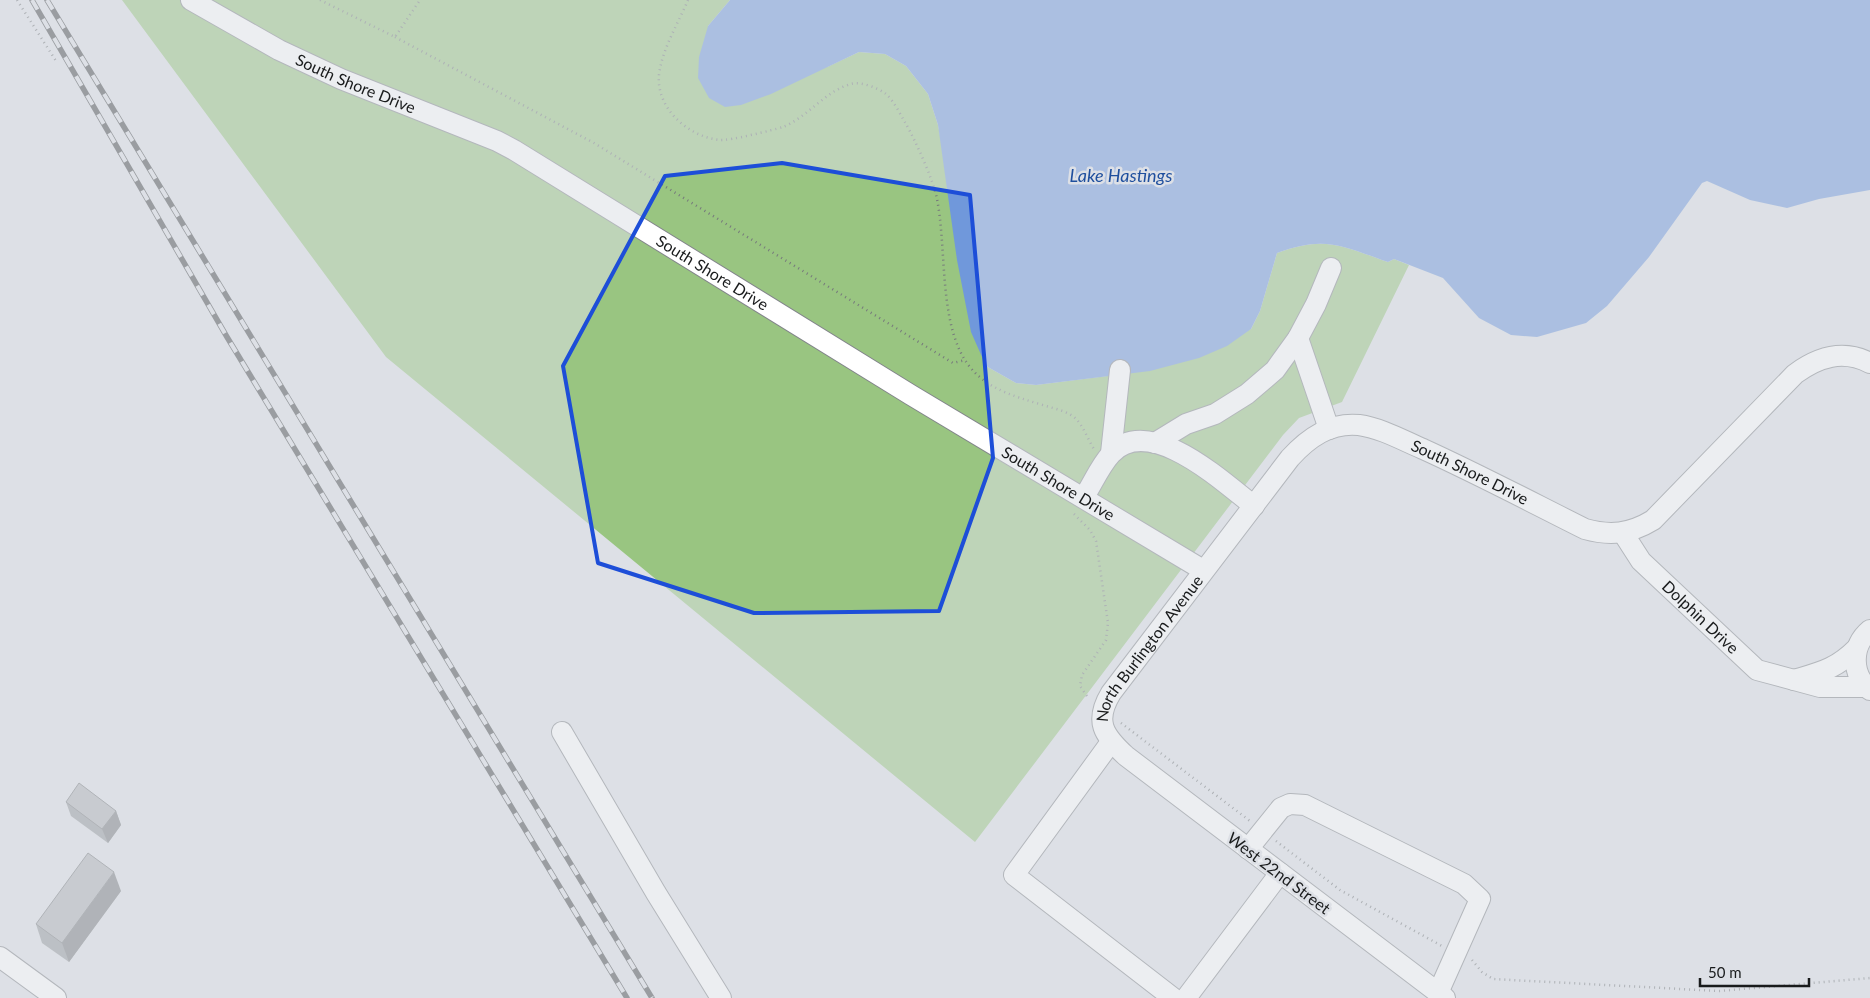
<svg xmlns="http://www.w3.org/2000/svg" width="1870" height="998" viewBox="0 0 1870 998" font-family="Lato,sans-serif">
  <rect width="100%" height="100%" fill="#dde0e6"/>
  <path fill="#99c581" d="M122,0H730L708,26L827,67L859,52L885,54L906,66L928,94L938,125L986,366L1016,383L1036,385L1115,375L1251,329L1260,311L1277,253C1326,235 1341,246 1388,262L1394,259L1409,265L1342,402L1299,418L1283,435L975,842L386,357Z"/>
  <path fill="#7098db" d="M730,0H1870V190L1819,199L1787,208L1750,200L1707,181L1702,183L1649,257L1607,306L1586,323L1537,337L1511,335L1479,318L1443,278L1394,259L1388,262C1341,246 1326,235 1277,253L1260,311L1251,329L1227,346L1199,358L1150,371L1036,385L1016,383L986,366L971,332L957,260L938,125L928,94L906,66L885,54L859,52L771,94L741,105L725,107L709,98L698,78L699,57L708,26Z"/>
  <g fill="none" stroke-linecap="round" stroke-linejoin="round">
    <defs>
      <g id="minor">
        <path id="s1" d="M191,0L279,50L341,79L497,141L514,150L911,395L1203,570"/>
        <polyline points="1329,429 1298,338 1316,304 1331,268"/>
        <polyline points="1155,443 1186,424 1215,414 1247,394 1275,370 1298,338"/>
        <polyline points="1111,453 1120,370"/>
        <path d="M1084,497C1093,483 1100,466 1111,454C1149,412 1224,483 1254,506"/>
        <path id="s2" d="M1623,533L1641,561L1757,670L1820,687H1867"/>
        <path d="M1870,630C1851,646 1851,674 1870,690"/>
        <path d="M1794,680C1821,672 1836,669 1857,648"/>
        <polyline points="562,732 656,893 721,998"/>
        <polyline points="1111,742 1014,875 1173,998"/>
        <polyline points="1248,849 1281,808 1290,804 1305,805 1464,884 1480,899 1438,993"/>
        <polyline points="0,957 56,998"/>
        <polyline points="1186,998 1280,873"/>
        <path id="s3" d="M1445,998L1126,756C1103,735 1094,721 1111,693L1290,458C1308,438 1330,422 1359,425C1381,428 1404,441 1423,449C1478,474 1531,502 1585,529C1610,536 1630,534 1653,520L1795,374C1818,357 1843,349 1870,363"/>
      </g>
    </defs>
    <use href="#minor" stroke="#83868b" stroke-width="22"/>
    <g stroke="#76797c" stroke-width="2.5" stroke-dasharray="1 4" stroke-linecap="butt">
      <polyline points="17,0 56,61"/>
      <polyline points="320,0 395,37 420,0"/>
      <path d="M688,0C678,24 662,49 659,75C656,108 688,137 720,140C729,141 773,130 783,127C808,117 825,91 851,84C861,81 878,88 886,94C894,101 900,114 906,124C916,142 933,179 937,199C946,245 940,309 960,351C977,387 1010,395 1046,406C1056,409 1067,411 1075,418C1083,425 1088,440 1094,449"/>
      <polyline points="395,37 594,143 953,363 965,360"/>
      <polyline points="1074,514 1090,530 1096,541 1108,623 1106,640 1082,675 1080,686 1089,699"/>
      <polyline points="1121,723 1250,821"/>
      <polyline points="1276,841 1340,890 1442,946"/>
      <polyline points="1472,960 1482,972 1493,979 1719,991 1870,978"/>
    </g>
    <use href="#minor" stroke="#fff" stroke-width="20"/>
    <defs>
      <g id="rail">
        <polyline points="32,0 227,337 627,998"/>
        <polyline points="47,0 652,998"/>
      </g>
    </defs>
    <use href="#rail" stroke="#4a4c4f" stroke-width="5.5"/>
    <use href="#rail" stroke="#dde0e6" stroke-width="4" stroke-dasharray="11" stroke-linecap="butt"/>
  </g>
  <g fill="#96999d">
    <polygon points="66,802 116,811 121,825 108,843 71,816"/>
    <polygon points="121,891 69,962 42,943 36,924"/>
  </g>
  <g fill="#7a7d80">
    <polygon points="116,811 121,825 108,843 102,829"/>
    <polygon points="114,872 121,891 69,962 62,943"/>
  </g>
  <g fill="#afb2b7" stroke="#7a7d80">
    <polygon points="79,783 116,811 102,829 66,802"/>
    <polygon points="88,853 114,872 62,943 36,924"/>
  </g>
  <path d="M0 0H1870V998H0ZM782,163L970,195L993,458L939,611L754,613L598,563L563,366L665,176Z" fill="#dde0e6" fill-opacity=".55" fill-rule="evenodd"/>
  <path fill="none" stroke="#1d4ed8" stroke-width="4" stroke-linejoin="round" d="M782,163L970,195L993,458L939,611L754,613L598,563L563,366L665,176Z"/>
  <g text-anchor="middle" stroke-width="5" stroke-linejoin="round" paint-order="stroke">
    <g font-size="16" fill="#191b1c" stroke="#dde0e6">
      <text dy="6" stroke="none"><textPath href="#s1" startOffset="185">South Shore Drive</textPath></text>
      <text dy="6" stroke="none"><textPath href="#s1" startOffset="590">South Shore Drive</textPath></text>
      <text dy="6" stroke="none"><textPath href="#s3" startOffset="969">South Shore Drive</textPath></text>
      <text dy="6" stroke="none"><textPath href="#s1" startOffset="995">South Shore Drive</textPath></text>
      <text dy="6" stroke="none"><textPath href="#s2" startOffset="115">Dolphin Drive</textPath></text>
      <text dy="6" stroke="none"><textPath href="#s3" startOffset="531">North Burlington Avenue</textPath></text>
      <text transform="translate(1279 873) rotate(37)" y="6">West 22nd Street</text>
    </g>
    <g font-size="18" font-style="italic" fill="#1f4f9e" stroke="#dde0e6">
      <text x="1121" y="182">Lake Hastings</text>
    </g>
  </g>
  <path d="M1700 978v8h109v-8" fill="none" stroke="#191b1c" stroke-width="2.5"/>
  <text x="1708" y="978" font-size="15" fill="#191b1c" stroke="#dde0e6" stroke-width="4" paint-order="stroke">50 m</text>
</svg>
